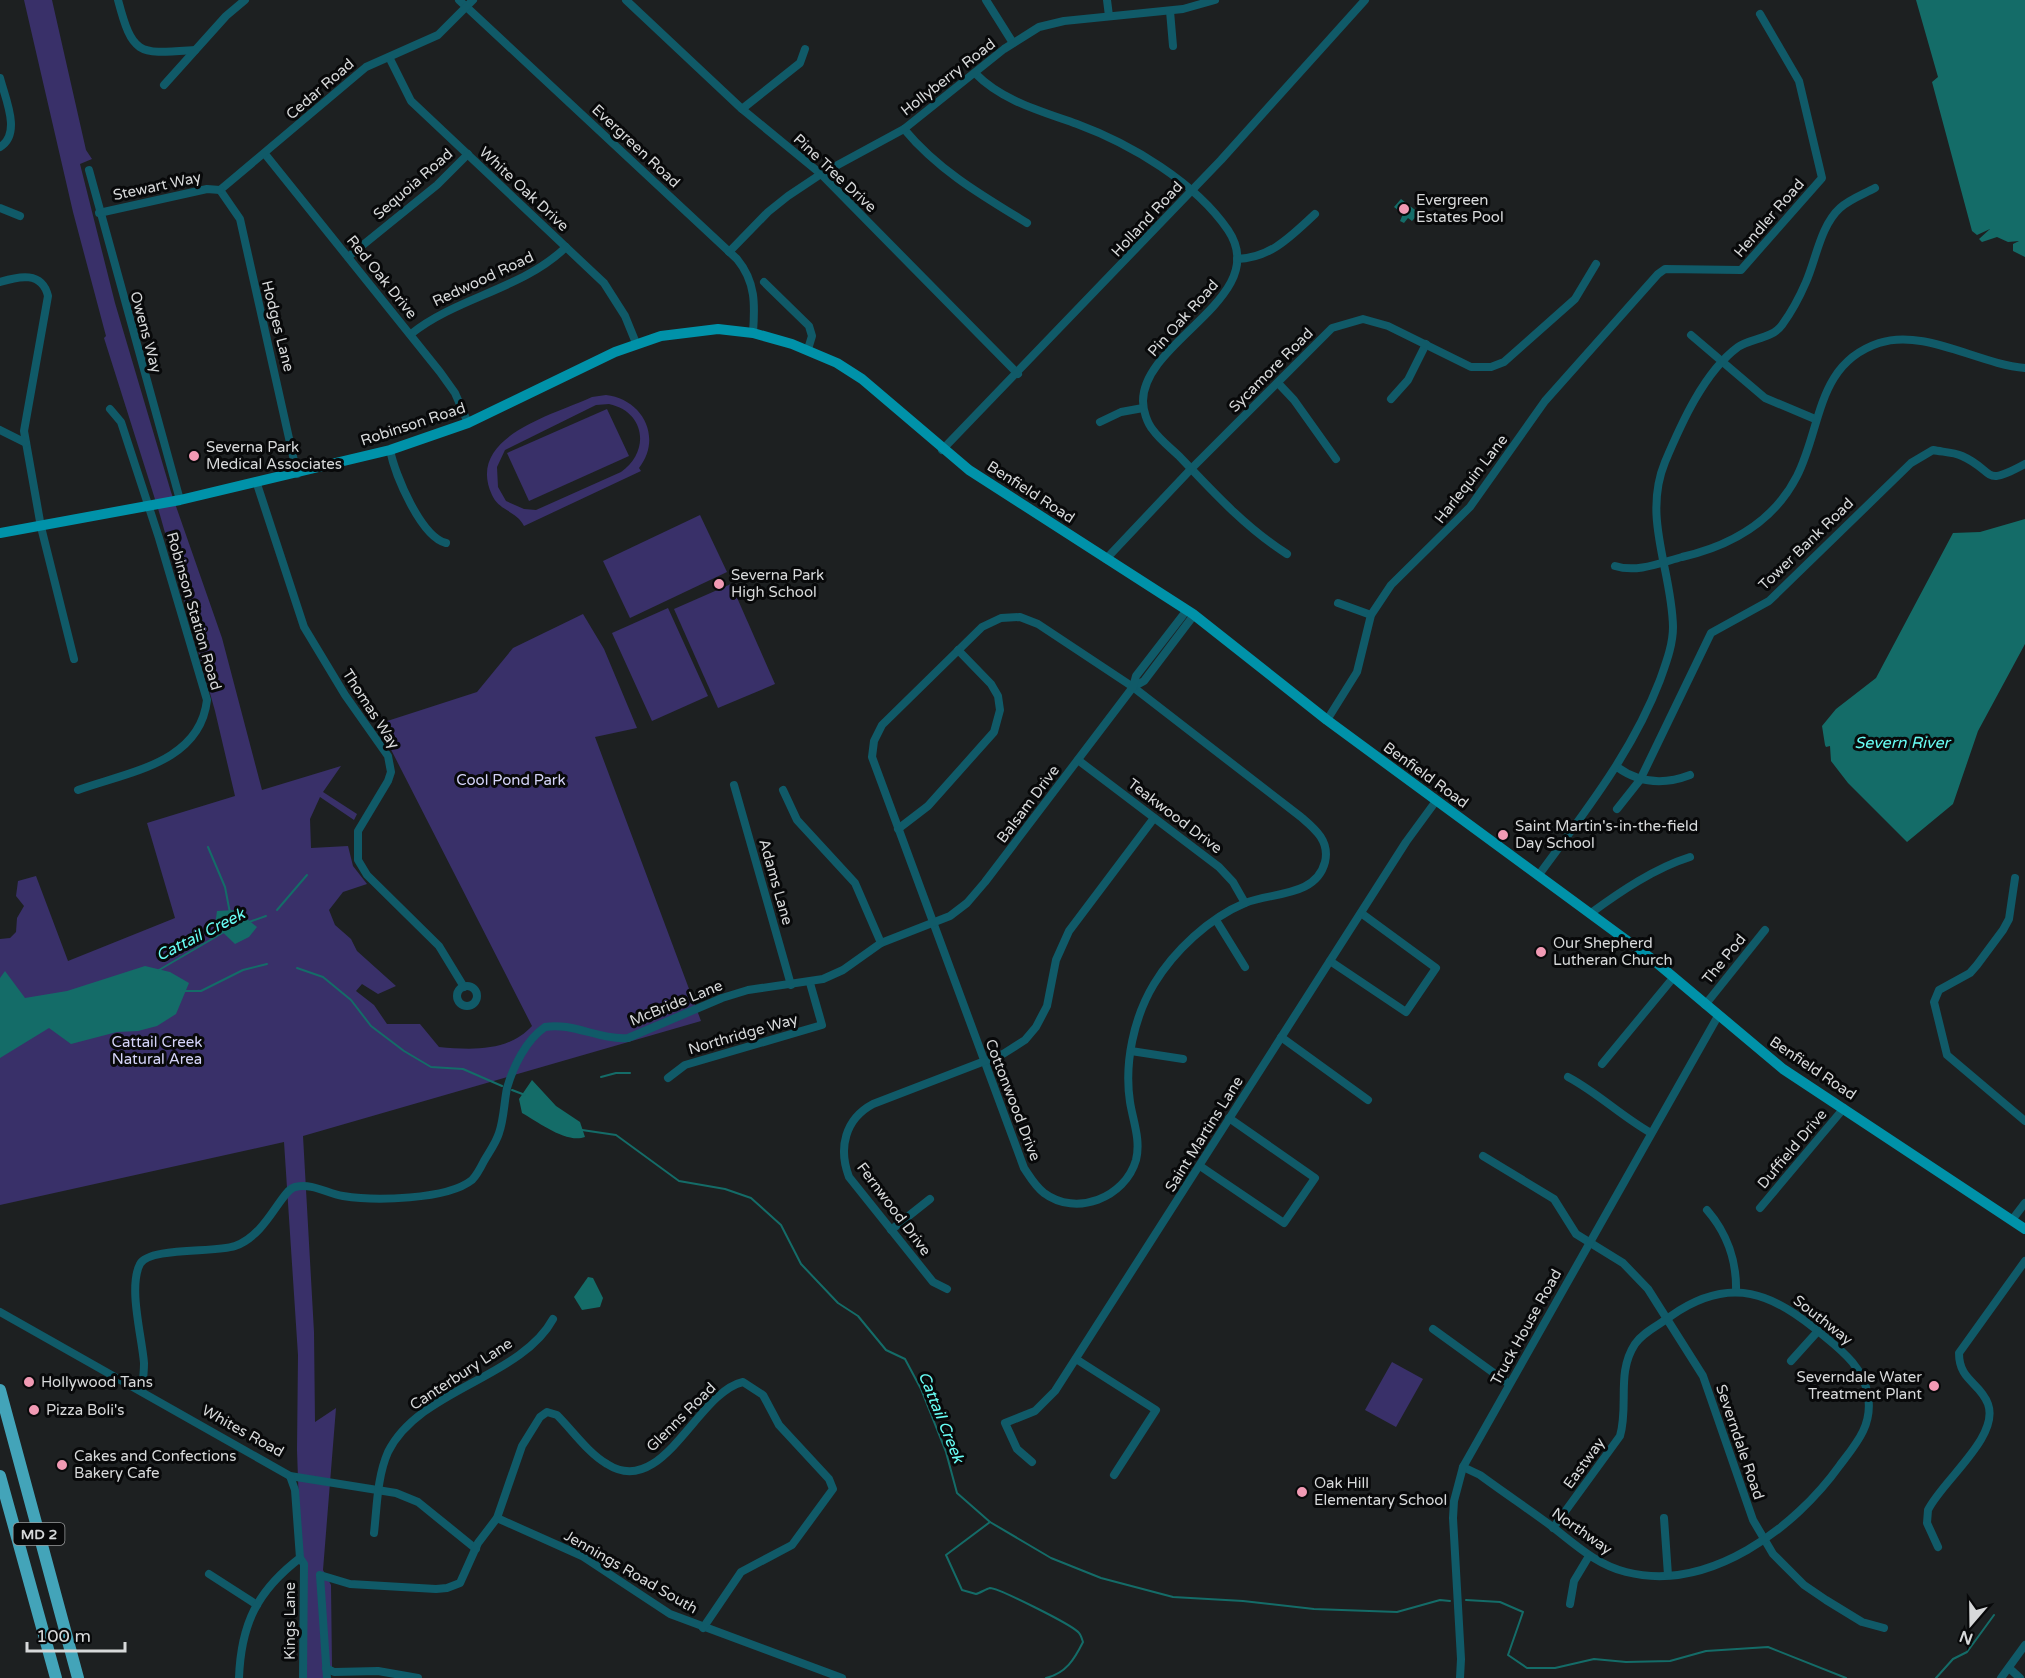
<svg xmlns="http://www.w3.org/2000/svg" width="2025" height="1678" viewBox="0 0 2025 1678" font-family="'Varela Round',sans-serif">
  <rect width="100%" height="100%" fill="#1d2021"/>
  <g fill="#393069" fill-rule="evenodd">
    <path d="M24,0H52L86,150L92,159L80,164L115,303L171,492L222,638L262,790L341,766L323,792L357,814L354,820L320,797L310,819L311,848L348,846L353,866L367,884L343,892L329,910L335,925L351,939L357,951L396,986L378,994L362,984L356,991L374,1005L387,1024H420L439,1047C472,1050 508,1052 532,1026L378,724L477,692L513,648L583,614L604,649L637,728L595,737L701,1021L303,1136L314,1332L315,1422L336,1408L323,1570L331,1585L332,1667L324,1678H305L297,1450L298,1355L284,1142L0,1205V939L10,938L16,932L17,918L24,906L16,896L18,881L36,876L68,961L175,918L147,823L235,796L215,711L160,515L104,338L106,336L73,212Z"/>
    <path d="M606,395C642,399 663,437 639,468L641,471L524,526C517,511 499,511 492,495C465,437 553,415 592,397ZM609,404C646,412 650,452 621,472L536,510L524,509L506,501L498,487L497,467L505,450L596,405Z"/>
    <polygon points="607,409 629,456 529,501 507,453"/>
    <polygon points="700,515 727,572 630,618 603,561"/>
    <polygon points="731,584 775,684 718,708 674,609"/>
    <polygon points="668,608 708,696 652,721 612,633"/>
    <polygon points="1392,1362 1423,1379 1396,1427 1365,1410"/>
  </g>
  <g fill="#146c68">
    <polygon points="1916,0 2025,0 2025,257 2013,251 2013,244 2019,241 2008,242 1997,237 1982,242 1979,239 1990,229 1977,235 1972,231 1932,82 1938,77"/>
    <polygon points="1401,199 1419,213 1412,221 1408,218 1404,223 1400,221 1403,214 1394,207"/>
    <polygon points="2025,519 2025,644 1978,731 1953,804 1907,842 1848,783 1831,761 1830,746 1826,747 1825,745 1822,726 1836,709 1876,678 1953,533 1980,532"/>
    <polygon points="236,910 257,927 249,937 235,944 215,925 217,911"/>
    <polygon points="145,966 170,972 189,983 176,1014 157,1026 138,1031 117,1032 71,1044 49,1028 0,1058 0,978 5,971 25,998 67,991"/>
    <path d="M532,1080L556,1106L580,1122L585,1137C567,1144 538,1122 522,1113L519,1099Z"/>
    <polygon points="588,1277 593,1278 603,1298 600,1307 582,1310 574,1297"/>
  </g>
  <g fill="none" stroke-linecap="round" stroke-linejoin="round">
    <g stroke="#146c68" stroke-width="2">
      <polyline points="208,847 225,887 230,913"/>
      <polyline points="277,910 307,875"/>
      <polyline points="249,922 266,916"/>
      <polyline points="297,968 323,977 351,1000 371,1026 404,1051 431,1067 463,1069 502,1086"/>
      <polyline points="159,970 224,932"/>
      <polyline points="183,991 201,991 243,970 267,964"/>
      <polyline points="601,1077 616,1073 630,1073"/>
      <polyline points="512,1090 525,1095"/>
      <polyline points="582,1130 616,1135 679,1181 725,1189 751,1198 781,1225 801,1264 838,1303 858,1316 886,1350 905,1359 921,1389 946,1452 957,1493 990,1522 1051,1558 1101,1578 1173,1597 1243,1601 1314,1609 1397,1612 1440,1600 1450,1601"/>
      <path d="M990,1522L946,1555L962,1590L976,1594C980,1593 986,1589 990,1588C998,1588 1073,1625 1079,1633C1081,1635 1082,1639 1083,1642C1074,1660 1066,1673 1046,1678"/>
      <polyline points="1466,1600 1500,1602 1523,1612 1508,1655 1527,1668 1555,1668 1594,1659 1626,1662 1670,1661 1706,1651 1768,1647 1846,1678"/>
      <polyline points="1936,1678 1953,1659 1967,1652 1994,1615"/>
    </g>
    <g stroke="#105a68" stroke-width="8">
      <path d="M118,0C133,57 139,54 195,50"/>
      <path d="M459,0L737,259C756,282 755,305 753,333"/>
      <polyline points="626,0 742,109 821,174 1018,374"/>
      <polyline points="986,0 1013,43"/>
      <polyline points="1107,0 1109,16"/>
      <polyline points="1170,11 1173,46"/>
      <polyline points="389,57 411,101 604,283 625,316 636,343"/>
      <path d="M976,74C1002,101 1044,112 1077,124C1131,144 1195,182 1228,230C1273,297 1143,340 1143,401C1143,410 1147,423 1153,430C1160,440 1171,448 1179,456C1212,491 1246,528 1287,554"/>
      <path d="M0,78C5,98 22,134 0,147"/>
      <polyline points="164,85 226,16 245,0"/>
      <polyline points="742,109 800,63 805,49"/>
      <path d="M904,129C938,170 981,195 1027,223"/>
      <polyline points="265,154 440,372 455,393 468,423"/>
      <polyline points="89,170 180,500"/>
      <polyline points="220,190 366,67 438,35 473,0"/>
      <polyline points="220,190 240,219 297,474"/>
      <polyline points="0,208 20,216"/>
      <polyline points="99,213 207,189 220,190"/>
      <polyline points="729,252 768,212 788,196 821,174 904,129 1004,49 1039,27 1064,21 1183,9 1215,0"/>
      <polyline points="348,257 437,185 468,154"/>
      <path d="M1237,259C1271,258 1291,236 1315,214"/>
      <path d="M0,282C19,276 42,271 48,296L24,431L41,527L74,659"/>
      <polyline points="764,282 809,326 812,336 808,349"/>
      <path d="M411,334C457,297 523,289 566,247"/>
      <polyline points="1691,335 1765,398 1815,419"/>
      <polyline points="1278,383 1294,400 1336,459"/>
      <polyline points="1391,399 1408,380 1426,344"/>
      <polyline points="1100,422 1121,412 1143,408"/>
      <polyline points="0,430 26,443"/>
      <path d="M390,450C395,475 421,537 446,543"/>
      <polyline points="942,450 1221,160 1365,0"/>
      <polyline points="257,484 304,627 345,695 388,756 391,772 388,781 358,831 358,860 367,875 439,946 464,987"/>
      <polyline points="1106,559 1191,469 1332,328 1363,319 1388,326 1471,367 1491,367 1504,362 1575,299 1596,264"/>
      <path d="M1615,566C1637,573 1660,563 1682,557C1730,546 1773,523 1797,476C1822,427 1816,364 1879,343C1924,328 1978,364 2025,368"/>
      <polyline points="1338,603 1371,615"/>
      <path d="M1020,617L1038,624L1133,687L1301,817C1315,829 1330,841 1325,862C1316,897 1272,892 1245,903C1209,918 1174,951 1154,984C1134,1017 1124,1063 1130,1102C1133,1121 1141,1140 1136,1160C1125,1198 1076,1217 1044,1193C1035,1186 1030,1177 1024,1168L872,757L874,741L882,725L982,627L1001,618Z"/>
      <polyline points="1133,687 1144,681 1194,615"/>
      <polyline points="1327,720 1357,672 1371,615 1391,585 1470,507 1545,401 1658,274 1665,269 1741,270 1822,178 1799,81 1760,14"/>
      <polyline points="1078,760 1219,867 1233,882 1245,903"/>
      <path d="M1617,767C1639,783 1664,785 1690,775"/>
      <polyline points="734,785 791,985"/>
      <path d="M78,790C128,772 200,763 207,700L159,538L121,422L110,409"/>
      <polyline points="783,790 797,820 855,883 881,943"/>
      <path d="M1617,809L1640,780L1711,633L1769,601L1911,463L1933,450C1942,452 1953,452 1962,456C1996,471 1981,488 2025,464"/>
      <polyline points="898,829 928,806 994,732 1000,710 998,696 991,684 958,650"/>
      <path d="M1538,876C1584,813 1632,753 1660,680C1666,663 1673,645 1673,627C1672,570 1642,518 1665,462C1681,424 1704,372 1738,347C1751,338 1772,339 1782,325C1790,314 1800,296 1806,282C1816,259 1821,225 1840,208C1850,199 1864,194 1875,188"/>
      <polyline points="2015,878 2009,919 2003,930 1977,965 1970,973 1939,990 1934,1002 1947,1055 2025,1121"/>
      <path d="M1591,913C1621,891 1655,868 1690,857"/>
      <polyline points="1216,920 1245,967"/>
      <polyline points="1330,961 1406,1012 1436,968 1361,913"/>
      <circle cx="467" cy="996" r="10"/>
      <polyline points="1705,1005 1765,930"/>
      <polyline points="1281,1037 1368,1100"/>
      <polyline points="1131,1051 1183,1059"/>
      <polyline points="1602,1064 1673,978"/>
      <path d="M1568,1077C1598,1093 1621,1116 1651,1133"/>
      <polyline points="668,1078 685,1065 822,1025 810,983"/>
      <polyline points="1483,1156 1554,1199 1576,1234 1623,1263 1648,1289 1703,1376 1753,1520 1773,1554 1804,1585 1826,1600 1862,1622 1884,1628"/>
      <polyline points="1200,1166 1284,1223 1315,1178 1229,1118"/>
      <polyline points="1760,1208 1844,1108"/>
      <path d="M1707,1210C1727,1233 1737,1262 1736,1292"/>
      <polyline points="2012,1220 2025,1203"/>
      <polyline points="891,1230 930,1199"/>
      <path d="M947,1289L933,1282L849,1177C838,1148 845,1119 873,1104L1003,1054L1025,1040L1036,1027L1047,1006L1056,960L1069,931L1154,818"/>
      <polyline points="0,1312 290,1476 396,1493 418,1502 476,1549"/>
      <polyline points="1433,1329 1509,1384"/>
      <polyline points="1076,1359 1156,1410 1114,1475"/>
      <polyline points="1791,1361 1818,1331"/>
      <path d="M142,1390C143,1381 144,1372 144,1363C142,1337 128,1287 140,1264C149,1247 215,1253 235,1246C267,1235 281,1190 295,1187C313,1183 326,1193 343,1196C374,1201 447,1200 472,1180C477,1175 481,1167 484,1161C489,1152 496,1143 499,1133C504,1119 504,1103 507,1088C513,1067 526,1040 545,1027C572,1022 599,1040 628,1038L722,998L748,990L823,979L843,970L881,943L950,916L967,903L985,882L1133,687L1136,676L1187,610"/>
      <polyline points="1032,1462 1017,1449 1005,1423 1035,1411 1055,1391 1406,842 1436,801"/>
      <path d="M1463,1467L1480,1475C1503,1492 1527,1508 1550,1525C1575,1544 1595,1564 1626,1572C1709,1593 1795,1528 1840,1465C1856,1444 1873,1425 1868,1396C1864,1369 1845,1353 1824,1336C1773,1293 1731,1274 1671,1316C1659,1325 1643,1332 1635,1344C1616,1373 1629,1405 1620,1436L1553,1528"/>
      <polyline points="290,1476 295,1490 300,1558 304,1564 303,1678"/>
      <polyline points="497,1518 582,1556 670,1614 842,1678"/>
      <polyline points="1664,1518 1668,1575"/>
      <path d="M374,1533C377,1507 377,1477 388,1452C419,1389 521,1378 553,1319"/>
      <path d="M1938,1547L1927,1523L1928,1510C1942,1481 2000,1437 1988,1404C1980,1382 1959,1381 1959,1353L2025,1261"/>
      <polyline points="209,1574 257,1605"/>
      <polyline points="1570,1604 1574,1581 1589,1556"/>
      <polyline points="326,1668 334,1672 378,1671 418,1678"/>
      <polyline points="2009,1668 2020,1678"/>
      <path d="M239,1678C241,1624 257,1591 300,1558"/>
      <path d="M327,1678L320,1575L350,1584L436,1589L447,1588L460,1583L478,1543L497,1518L522,1446L540,1417L547,1412L557,1415C573,1431 588,1453 607,1464C663,1500 697,1392 743,1382L763,1395L779,1425L829,1479L833,1489L792,1545L741,1572L703,1628"/>
      <polyline points="1460,1678 1461,1659 1453,1518 1454,1501 1463,1467 1718,1016"/>
      <polyline points="2001,1678 2025,1645"/>
    </g>
    <polyline stroke="#0092a9" stroke-width="10" points="0,533 180,500 390,450 468,423 615,352 661,336 718,329 753,333 792,344 837,363 862,379 969,470 1193,614 1327,720 1652,959 1783,1069 2025,1229"/>
    <g stroke="#43a4b9" stroke-width="12">
      <polyline points="0,1390 78,1678"/>
      <polyline points="0,1476 56,1678"/>
    </g>
  </g>
  <g fill="#f19ab4" stroke="#08090a" stroke-width="2">
    <circle cx="1404" cy="209" r="6"/>
    <circle cx="194" cy="456" r="6"/>
    <circle cx="719" cy="584" r="6"/>
    <circle cx="1503" cy="835" r="6"/>
    <circle cx="1541" cy="952" r="6"/>
    <circle cx="29" cy="1382" r="6"/>
    <circle cx="1934" cy="1386" r="6"/>
    <circle cx="34" cy="1410" r="6"/>
    <circle cx="62" cy="1465" r="6"/>
    <circle cx="1302" cy="1492" r="6"/>
  </g>
  <g text-anchor="middle" stroke-width="6" stroke-linejoin="round" paint-order="stroke">
    <rect fill="#08090a" stroke="#999b9c" stroke-width="1.5" x="13.5" y="1523" width="51" height="22" rx="4.5"/>
    <g font-size="14" font-weight="bold" fill="#d7d9da">
      <text x="39" y="1539">MD 2</text>
    </g>
    <g font-size="15" fill="#d7d9da" stroke="#08090a">
      <text transform="translate(948 77) rotate(-38)" y="5">Hollyberry Road</text>
      <text transform="translate(320 89) rotate(-41)" y="5">Cedar Road</text>
      <text transform="translate(636 146) rotate(43)" y="5">Evergreen Road</text>
      <text transform="translate(835 173) rotate(43)" y="5">Pine Tree Drive</text>
      <text transform="translate(413 184) rotate(-41)" y="5">Sequoia Road</text>
      <text transform="translate(157 186) rotate(-12)" y="5">Stewart Way</text>
      <text transform="translate(524 189) rotate(43)" y="5">White Oak Drive</text>
      <text transform="translate(1769 218) rotate(-49)" y="5">Hendler Road</text>
      <text transform="translate(1147 219) rotate(-47)" y="5">Holland Road</text>
      <text transform="translate(382 277) rotate(51)" y="5">Red Oak Drive</text>
      <text transform="translate(483 279) rotate(-25)" y="5">Redwood Road</text>
      <text transform="translate(1183 318) rotate(-48)" y="5">Pin Oak Road</text>
      <text transform="translate(278 326) rotate(76)" y="5">Hodges Lane</text>
      <text transform="translate(146 332) rotate(75)" y="5">Owens Way</text>
      <text transform="translate(1271 370) rotate(-45)" y="5">Sycamore Road</text>
      <text transform="translate(413 424) rotate(-18)" y="5">Robinson Road</text>
      <text transform="translate(1471 479) rotate(-52)" y="5">Harlequin Lane</text>
      <text transform="translate(1031 492) rotate(33)" y="5">Benfield Road</text>
      <text transform="translate(1806 544) rotate(-44)" y="5">Tower Bank Road</text>
      <text transform="translate(194 611) rotate(74)" y="5">Robinson Station Road</text>
      <text transform="translate(371 709) rotate(57)" y="5">Thomas Way</text>
      <text transform="translate(1426 775) rotate(36)" y="5">Benfield Road</text>
      <text transform="translate(1028 804) rotate(-53)" y="5">Balsam Drive</text>
      <text transform="translate(1175 816) rotate(37)" y="5">Teakwood Drive</text>
      <text transform="translate(776 882) rotate(74)" y="5">Adams Lane</text>
      <text transform="translate(1724 959) rotate(-51)" y="5">The Pod</text>
      <text transform="translate(676 1003) rotate(-22)" y="5">McBride Lane</text>
      <text transform="translate(743 1034) rotate(-16)" y="5">Northridge Way</text>
      <text transform="translate(1813 1068) rotate(34)" y="5">Benfield Road</text>
      <text transform="translate(1013 1100) rotate(69)" y="5">Cottonwood Drive</text>
      <text transform="translate(1204 1134) rotate(-58)" y="5">Saint Martins Lane</text>
      <text transform="translate(1792 1149) rotate(-50)" y="5">Duffield Drive</text>
      <text transform="translate(894 1209) rotate(53)" y="5">Fernwood Drive</text>
      <text transform="translate(1823 1320) rotate(38)" y="5">Southway</text>
      <text transform="translate(1526 1327) rotate(-61)" y="5">Truck House Road</text>
      <text transform="translate(461 1374) rotate(-33)" y="5">Canterbury Lane</text>
      <text transform="translate(681 1417) rotate(-45)" y="5">Glenns Road</text>
      <text transform="translate(243 1431) rotate(29)" y="5">Whites Road</text>
      <text transform="translate(1740 1442) rotate(71)" y="5">Severndale Road</text>
      <text transform="translate(1584 1463) rotate(-54)" y="5">Eastway</text>
      <text transform="translate(1582 1531) rotate(35)" y="5">Northway</text>
      <text transform="translate(631 1572) rotate(30)" y="5">Jennings Road South</text>
      <text transform="translate(290 1621) rotate(-90)" y="5">Kings Lane</text>
    </g>
    <g font-size="15" fill="#d7d9da" stroke="#08090a" text-anchor="start">
      <text x="1416" y="205">Evergreen<tspan x="1416" dy="17">Estates Pool</tspan></text>
      <text x="206" y="452">Severna Park<tspan x="206" dy="17">Medical Associates</tspan></text>
      <text x="731" y="580">Severna Park<tspan x="731" dy="17">High School</tspan></text>
      <text x="1515" y="831">Saint Martin's-in-the-field<tspan x="1515" dy="17">Day School</tspan></text>
      <text x="1553" y="948">Our Shepherd<tspan x="1553" dy="17">Lutheran Church</tspan></text>
      <text x="1922" y="1382" text-anchor="end">Severndale Water<tspan x="1922" dy="17">Treatment Plant</tspan></text>
      <text x="41" y="1387">Hollywood Tans</text>
      <text x="46" y="1415">Pizza Boli's</text>
      <text x="74" y="1461">Cakes and Confections<tspan x="74" dy="17">Bakery Cafe</tspan></text>
      <text x="1314" y="1488">Oak Hill<tspan x="1314" dy="17">Elementary School</tspan></text>
    </g>
    <g font-size="15" fill="#d5d4f9" stroke="#08090a">
      <text x="511" y="785">Cool Pond Park</text>
      <text x="157" y="1047">Cattail Creek<tspan x="157" dy="17">Natural Area</tspan></text>
    </g>
    <g font-size="16" font-style="italic" fill="#68fdf4" stroke="#08090a">
      <text x="1902" y="748">Severn River</text>
      <text transform="translate(200 934) rotate(-27)" y="6">Cattail Creek</text>
      <text transform="translate(942 1417) rotate(68)" y="6">Cattail Creek</text>
    </g>
  </g>
  <g transform="translate(1971 1624) rotate(200)" stroke="#08090a" stroke-width="4.5" paint-order="stroke">
  <path d="M0-4.5L10 22L0 15L-10 22Z" fill="#d7d9da"/>
  <text y="-9" font-size="16" font-weight="bold" text-anchor="middle" fill="#d7d9da">N</text>
  </g>
  <path d="M27 1642v9h98v-9" fill="none" stroke="#d7d9da" stroke-width="3"/>
  <text x="36" y="1642" font-size="18" fill="#d7d9da" stroke="#08090a" stroke-width="4.5" paint-order="stroke">100 m</text>
</svg>
